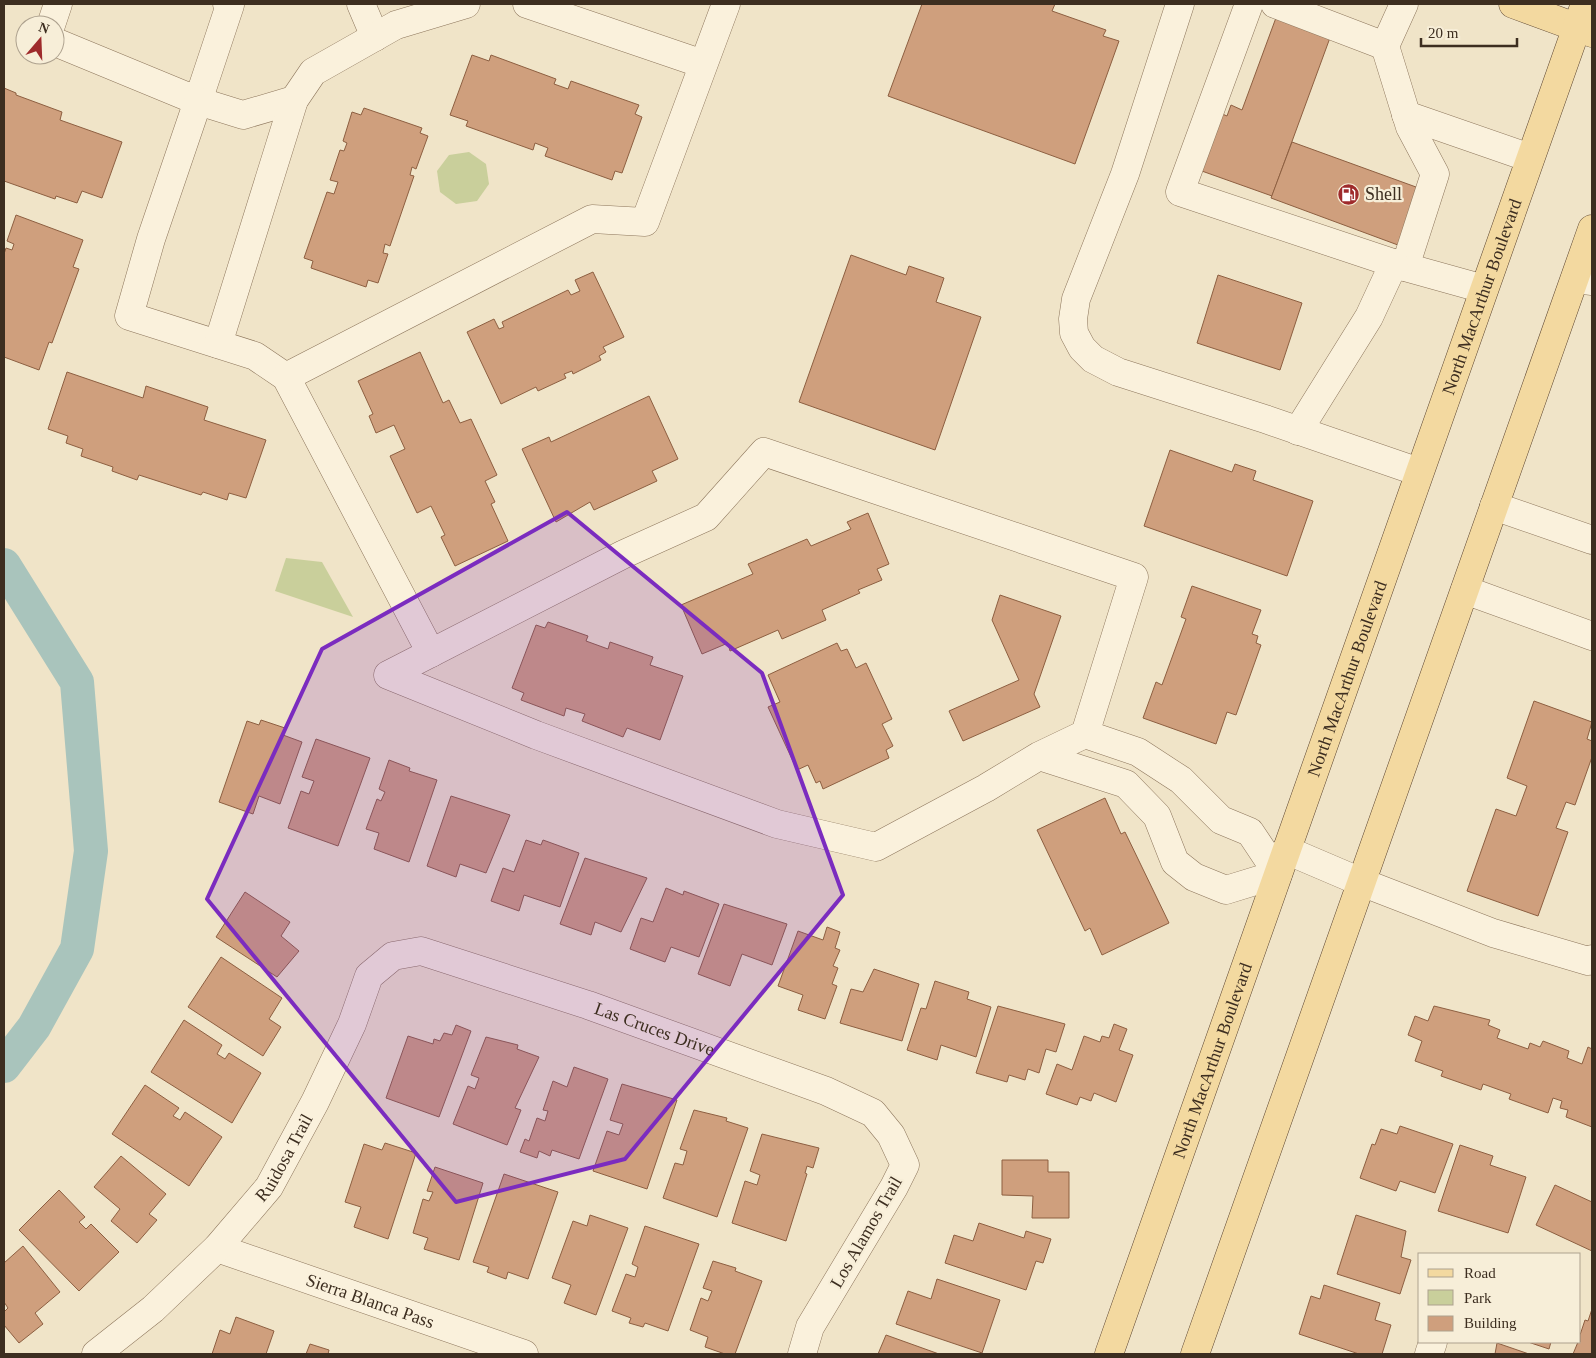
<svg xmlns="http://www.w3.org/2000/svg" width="1596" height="1358" viewBox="0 0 1596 1358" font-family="'Times New Roman',serif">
  <rect width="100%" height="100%" fill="#f0e4c8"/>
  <g fill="#c9cf9b">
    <polygon points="469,152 486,164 489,184 477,201 456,204 440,192 437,171 449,155"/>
    <polygon points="286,558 322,562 353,617 275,591"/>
  </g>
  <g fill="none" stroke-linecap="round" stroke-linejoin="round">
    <polyline stroke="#a9c4bc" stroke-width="34" points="4,565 77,682 91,851 77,949 34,1027 4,1066"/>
  </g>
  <g fill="#cf9f7d" stroke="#8d5f41">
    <polygon points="922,4 1055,4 1052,11 1106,30 1103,36 1119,41 1075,164 888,96"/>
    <polygon points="1277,15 1331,35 1272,196 1199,170 1220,113 1227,116 1231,105 1242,110"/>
    <polygon points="472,55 489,61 491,55 556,79 554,84 568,89 571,81 639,105 635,114 642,117 622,173 615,171 612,180 545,156 548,148 535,143 533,150 466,126 468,121 450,115"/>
    <polygon points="4,88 16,93 16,95 62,112 60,120 122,142 102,198 82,191 77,203 56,196 55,199 4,181"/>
    <polygon points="364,108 422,128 420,133 428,136 416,169 412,167 410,175 414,176 390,246 385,244 383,253 388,254 378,283 368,280 366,287 311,268 313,261 304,258 327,192 334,194 338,182 330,180 340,150 344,151 347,143 343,141 352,112 361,115"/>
    <polygon points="1292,142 1427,191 1406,248 1271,198"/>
    <polygon points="16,215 83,240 73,267 79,269 52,343 49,342 39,370 4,357 4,254 6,248 12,250 14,244 7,241"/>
    <polygon points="851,255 906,275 909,266 944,278 936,302 981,317 935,450 799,402"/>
    <polygon points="593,272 624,337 603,347 606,352 599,356 601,360 573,374 572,371 564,374 566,378 538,391 536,387 501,404 467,332 494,319 499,329 504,327 502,322 568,290 571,295 580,291 575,280"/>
    <polygon points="1218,275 1302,303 1280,370 1197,343"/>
    <polygon points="420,352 443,403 449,400 460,423 471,419 497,475 485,481 495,502 491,504 508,541 455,566 441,537 445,535 431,506 417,513 390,456 405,449 394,425 376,433 369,416 373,414 358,381"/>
    <polygon points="67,372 143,398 146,386 208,407 204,420 266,440 246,498 229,493 227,500 203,492 201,495 139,475 137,480 112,471 113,467 81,456 83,449 66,443 68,436 48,429"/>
    <polygon points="649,396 678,459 652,471 657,481 594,510 590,502 556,522 522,449 549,437 551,442"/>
    <polygon points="1170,450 1232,472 1235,464 1256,471 1253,480 1313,501 1287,576 1144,526"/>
    <polygon points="868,513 889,564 877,569 882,580 858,590 860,593 822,610 826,620 782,639 778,630 730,651 728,643 702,654 681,605 753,574 748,564 807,539 811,546 851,529 847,522"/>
    <polygon points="1192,586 1261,610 1252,634 1258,636 1256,643 1261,645 1236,715 1227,712 1216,744 1143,718 1156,682 1162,685 1186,619 1181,617"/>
    <polygon points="1000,595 1061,616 1034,694 1040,707 963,741 949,711 1019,680 992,620"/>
    <polygon points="548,622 588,636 586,641 608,649 610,642 653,657 650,665 683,676 660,740 627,728 623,737 582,721 585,714 566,708 564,716 521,700 524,693 512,688 536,625 545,628"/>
    <polygon points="837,643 841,651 847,649 856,668 866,663 892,719 882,724 893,746 886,750 889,758 823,789 820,781 816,783 808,765 797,770 768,707 780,702 768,675"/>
    <polygon points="1534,701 1592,722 1587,739 1592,741 1592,757 1575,805 1566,802 1556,828 1568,832 1538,916 1467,891 1496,809 1516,816 1527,786 1507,778"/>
    <polygon points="261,720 285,728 283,735 302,742 280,804 259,796 253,814 219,802 247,721 259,725"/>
    <polygon points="316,739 370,758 338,846 288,828 301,791 309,794 314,781 302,777"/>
    <polygon points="389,760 410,768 409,771 437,780 409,862 374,849 379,833 366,829 377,799 381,801 385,792 379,789"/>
    <polygon points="451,796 510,815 486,873 460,864 456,877 427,866"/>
    <polygon points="1105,798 1121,834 1125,832 1169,923 1102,955 1090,928 1085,931 1037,830"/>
    <polygon points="526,840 541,845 543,840 579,853 560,907 524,895 519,911 491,901 503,868 514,872"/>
    <polygon points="585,858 647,878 621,932 595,922 591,935 560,924"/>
    <polygon points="666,888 683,895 684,891 719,904 699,957 671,947 665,962 630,949 641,918 653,922"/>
    <polygon points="245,892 290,922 281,936 299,951 277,977 216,937"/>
    <polygon points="724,904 787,924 772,965 742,954 730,986 698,974"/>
    <polygon points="827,927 840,932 835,948 840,950 833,966 838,968 832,984 837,986 825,1019 798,1010 803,995 778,986 798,931 823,940"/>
    <polygon points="221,957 282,998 269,1019 281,1027 263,1056 188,1007"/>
    <polygon points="874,969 919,984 902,1041 840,1023 851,989 863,992"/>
    <polygon points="935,981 969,992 967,999 991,1007 976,1057 941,1045 937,1060 907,1050 921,1008 926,1009"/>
    <polygon points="998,1006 1065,1024 1056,1052 1046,1049 1039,1073 1028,1069 1025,1080 1009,1075 1007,1082 976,1073"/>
    <polygon points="1434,1006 1490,1020 1488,1025 1500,1030 1497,1038 1528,1049 1530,1043 1540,1047 1543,1041 1569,1051 1567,1058 1582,1064 1588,1047 1592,1049 1592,1127 1566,1117 1568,1110 1560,1108 1562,1101 1553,1098 1548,1113 1509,1099 1511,1094 1483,1084 1481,1090 1441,1076 1443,1071 1415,1061 1422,1041 1408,1035 1415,1016 1428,1021"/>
    <polygon points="184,1020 222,1045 217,1054 225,1059 229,1053 261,1073 232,1123 151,1072"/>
    <polygon points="1114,1024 1127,1029 1119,1050 1133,1055 1116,1102 1094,1093 1091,1101 1080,1097 1077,1105 1046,1094 1057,1064 1072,1070 1084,1036 1100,1042 1102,1036 1109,1038"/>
    <polygon points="456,1025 471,1031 439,1117 386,1098 408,1036 433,1044 434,1039 440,1041 444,1033 452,1035"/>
    <polygon points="486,1037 518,1045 517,1049 539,1057 515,1108 521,1110 507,1145 453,1124 468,1086 475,1089 479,1078 471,1075"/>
    <polygon points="574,1067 608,1079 579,1159 552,1150 550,1156 539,1151 537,1158 520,1152 525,1139 529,1141 537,1118 545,1121 548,1111 543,1110 553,1081 567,1087"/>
    <polygon points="622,1084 677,1100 647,1189 593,1171 607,1131 619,1135 623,1124 610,1120"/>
    <polygon points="145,1085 179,1108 173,1116 180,1120 185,1112 222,1137 189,1186 112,1134"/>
    <polygon points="694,1110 727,1118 726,1121 748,1128 717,1217 663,1198 675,1163 683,1165 687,1151 680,1149"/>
    <polygon points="1400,1126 1453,1144 1435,1193 1400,1181 1396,1191 1360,1178 1372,1144 1375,1145 1381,1129 1397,1134"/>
    <polygon points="762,1134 819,1148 813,1168 807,1166 805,1173 807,1174 786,1241 732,1223 745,1181 757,1185 760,1175 750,1171"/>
    <polygon points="385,1143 416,1153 388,1239 354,1227 361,1207 345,1202 364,1144 382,1150"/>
    <polygon points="1460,1145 1493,1156 1490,1165 1526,1177 1508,1233 1438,1211"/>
    <polygon points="121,1156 166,1194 149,1214 157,1220 137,1243 111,1221 120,1209 94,1187"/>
    <polygon points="1002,1160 1048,1160 1048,1172 1069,1172 1069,1218 1032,1218 1033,1196 1002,1195"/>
    <polygon points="435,1167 483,1183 459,1260 424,1249 428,1238 413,1233 423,1199 429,1201 433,1192 427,1191"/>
    <polygon points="504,1174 558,1192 528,1279 508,1272 506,1279 487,1272 489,1267 473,1262"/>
    <polygon points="1555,1185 1592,1202 1592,1251 1536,1225"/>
    <polygon points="59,1190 85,1217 79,1222 86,1229 91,1224 119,1252 79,1291 19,1230"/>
    <polygon points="590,1215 628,1228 596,1315 564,1303 571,1285 552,1278 573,1221 587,1226"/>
    <polygon points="1356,1215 1406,1231 1401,1257 1411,1260 1400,1294 1337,1274"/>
    <polygon points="979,1223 1024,1238 1026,1231 1051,1239 1043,1263 1036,1261 1026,1290 945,1263 954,1235 973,1241"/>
    <polygon points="645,1226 699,1244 668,1331 645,1323 643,1327 629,1323 631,1318 612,1311 626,1274 635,1277 638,1267 632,1264"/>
    <polygon points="23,1246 60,1292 35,1313 43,1324 19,1343 4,1325 4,1312 8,1308 4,1302 4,1263"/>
    <polygon points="713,1261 736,1268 735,1271 762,1281 735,1354 725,1354 705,1347 708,1337 690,1330 701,1298 708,1301 712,1291 703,1288"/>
    <polygon points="937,1279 1000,1300 982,1353 896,1324 908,1291 931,1299"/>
    <polygon points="1324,1285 1380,1303 1375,1320 1391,1325 1382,1354 1359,1354 1299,1334 1311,1296 1320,1299"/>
    <polygon points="1592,1309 1592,1354 1573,1354 1578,1342 1580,1342 1580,1335 1585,1320 1588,1321"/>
    <polygon points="236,1317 274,1331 266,1354 212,1354 220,1330 230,1334"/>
    <polygon points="886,1335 939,1354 878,1354"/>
    <polygon points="1528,1342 1551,1342 1549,1349"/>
    <polygon points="1497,1343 1529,1354 1495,1354"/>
    <polygon points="310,1344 329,1350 328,1354 306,1354"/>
  </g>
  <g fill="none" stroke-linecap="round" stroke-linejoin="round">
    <defs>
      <g id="minor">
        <polyline points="361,4 375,37"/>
        <polyline points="527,4 703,64"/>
        <polyline points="1180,4 1125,174 1076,299 1073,319 1074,333 1082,348 1093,359 1118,372 1265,419 1419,472"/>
        <polyline points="1249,4 1180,192 1405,267"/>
        <polyline points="1275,4 1385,46"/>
        <polyline points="1404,4 1385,46 1410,127 1435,174 1405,267 1484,289"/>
        <polyline points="51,25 58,4"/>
        <polyline points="55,42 198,101 230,5 227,4"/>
        <polyline points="294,100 243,115 198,101 151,239 129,316 255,356 286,377 431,653"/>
        <polyline points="1406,115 1530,158"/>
        <polyline points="1575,279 1592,281"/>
        <polyline points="218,344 294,100 313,72 396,25 466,4"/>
        <polyline points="286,377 592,219 645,222 726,4"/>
        <polyline points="1298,431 1369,317 1394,263"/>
        <polyline points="1494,506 1592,540"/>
        <polyline points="1465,590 1592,636"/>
        <polyline points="1039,756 1126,784 1157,816 1175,862 1194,877 1226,890 1278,874 1250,832 1221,820 1181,780 1138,752 1085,734 1039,756 986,788 876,847 777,824 536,735 388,675 624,554 706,517 764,452 1134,577 1085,734"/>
        <polyline points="1286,850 1361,882 1493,933 1588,961 1592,959"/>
        <path id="s1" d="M217,1248L524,1354"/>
        <path id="s2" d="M96,1354L153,1309L217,1248L269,1187L315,1102L352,1024L369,976L393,956L421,951L588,1005L826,1091L873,1113L891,1135L905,1165L894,1187L810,1327L802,1354"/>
        <polyline points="1429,1354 1433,1342"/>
      </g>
      <g id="major">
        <polyline points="1513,4 1592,33"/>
        <path id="s3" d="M1109,1354L1585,4"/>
        <polyline points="1195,1354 1592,229"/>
      </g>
    </defs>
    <use href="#minor" stroke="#8d765c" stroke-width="29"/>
    <use href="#major" stroke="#5b4430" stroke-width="29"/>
    <use href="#minor" stroke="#faf1dc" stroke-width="28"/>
    <use href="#major" stroke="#f3d9a0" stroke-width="28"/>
  </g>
  <path fill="#7b2cbf" fill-opacity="0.2" stroke="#7b2cbf" stroke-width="4" stroke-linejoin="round" d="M567,512L762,673L843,895L625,1159L456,1202L207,899L322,649Z"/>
  <defs>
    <symbol id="fuel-disc" viewBox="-11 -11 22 22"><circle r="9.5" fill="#9e2a2b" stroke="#f7eed8"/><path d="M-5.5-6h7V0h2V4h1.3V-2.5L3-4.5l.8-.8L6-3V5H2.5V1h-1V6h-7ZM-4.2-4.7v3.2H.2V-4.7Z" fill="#fff"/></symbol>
  </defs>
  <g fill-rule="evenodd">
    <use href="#fuel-disc" x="1336" y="182" width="25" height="25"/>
  </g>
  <g text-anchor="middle" stroke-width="4.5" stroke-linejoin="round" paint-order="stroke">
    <g font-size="18" fill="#3d2e20" stroke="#f7eed8" text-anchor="start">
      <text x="1365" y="200">Shell</text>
    </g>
    <g font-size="18" fill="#3d2e20" stroke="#f7eed8">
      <text dy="6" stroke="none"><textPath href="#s3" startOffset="1121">North MacArthur Boulevard</textPath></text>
      <text dy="6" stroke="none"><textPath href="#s3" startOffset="716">North MacArthur Boulevard</textPath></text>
      <text dy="6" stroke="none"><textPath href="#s2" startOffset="781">Las Cruces Drive</textPath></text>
      <text dy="6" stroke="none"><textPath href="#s3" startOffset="311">North MacArthur Boulevard</textPath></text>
      <text dy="6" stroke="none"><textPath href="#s2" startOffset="274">Ruidosa Trail</textPath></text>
      <text transform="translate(866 1232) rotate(-60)" y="6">Los Alamos Trail</text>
      <text dy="6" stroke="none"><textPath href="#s1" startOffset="162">Sierra Blanca Pass</textPath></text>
    </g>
  </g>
  <rect width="1596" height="1358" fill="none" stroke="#3d2e20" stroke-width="10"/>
  <rect x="1418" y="1253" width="162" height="90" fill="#f7eed8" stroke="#ada18e"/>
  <rect x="1428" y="1269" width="25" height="8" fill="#f3d9a0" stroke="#ada18e"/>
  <text x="1464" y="1278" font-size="15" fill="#3d2e20">Road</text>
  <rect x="1428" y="1290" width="25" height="15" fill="#c9cf9b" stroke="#ada18e"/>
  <text x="1464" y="1303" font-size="15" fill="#3d2e20">Park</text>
  <rect x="1428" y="1316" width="25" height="15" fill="#cf9f7d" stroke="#ada18e"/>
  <text x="1464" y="1328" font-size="15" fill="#3d2e20">Building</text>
  <g transform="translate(40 40) rotate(19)"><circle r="24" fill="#f7eed8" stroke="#ada18e"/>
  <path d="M0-4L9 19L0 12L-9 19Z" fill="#9e2a2b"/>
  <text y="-8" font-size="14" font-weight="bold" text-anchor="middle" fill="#3d2e20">N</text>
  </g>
  <path d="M1421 38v8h96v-8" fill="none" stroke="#3d2e20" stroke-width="2.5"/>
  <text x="1428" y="38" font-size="15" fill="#3d2e20" stroke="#f7eed8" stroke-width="4" paint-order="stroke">20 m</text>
</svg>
